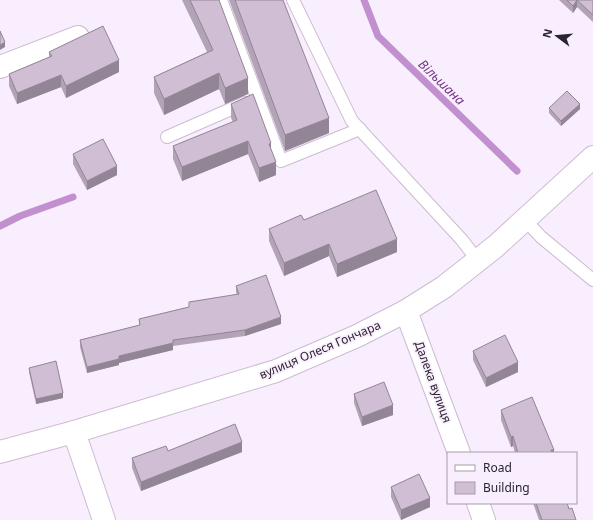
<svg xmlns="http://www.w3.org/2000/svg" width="593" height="520" viewBox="0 0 593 520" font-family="'Noto Sans',sans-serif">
  <rect width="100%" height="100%" fill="#f9eefd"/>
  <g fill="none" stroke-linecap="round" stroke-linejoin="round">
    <g stroke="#c290cf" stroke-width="7">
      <polyline points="364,0 378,36 517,171"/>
      <polyline points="0,226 20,216 73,197"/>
    </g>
    <defs>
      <g id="service">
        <polyline points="221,0 281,161 360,129"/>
        <polyline points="293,0 352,121 462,240 478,261"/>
        <polyline points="167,137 245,103"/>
        <polyline points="525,220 541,237 593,280"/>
      </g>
      <g id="minor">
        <polyline points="0,67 78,37"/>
        <polyline points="406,311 459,453"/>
        <polyline points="74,432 104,520"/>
        <polyline points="478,503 484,520"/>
      </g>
      <polyline id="secondary" points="0,452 74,432 276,371 357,336 406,311 444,287 496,246 593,157"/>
    </defs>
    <use href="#service" stroke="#cdbbd2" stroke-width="14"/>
    <use href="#minor" stroke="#cdbbd2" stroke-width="24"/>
    <use href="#secondary" stroke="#cdbbd2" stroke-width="24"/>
    <use href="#service" stroke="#fff" stroke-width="12"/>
    <use href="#minor" stroke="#fff" stroke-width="22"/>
    <use href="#secondary" stroke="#fff" stroke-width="22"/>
  </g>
  <g fill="#b3a3b7">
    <polygon points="182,0 219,0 248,94 225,104 219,89 164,115 154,93 154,77 207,52"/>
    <polygon points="229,0 283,0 329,133 285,151"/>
    <polygon points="559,0 593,0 593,22 577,7 573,13"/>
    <polygon points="49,52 119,72 66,98 61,87 17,104 9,86 9,74 49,57"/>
    <polygon points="231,104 271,150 276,175 259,182 248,154 182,181 173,159 173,146 233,122 231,118"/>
    <polygon points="549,108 580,109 561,126 549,113"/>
    <polygon points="73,154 117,175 87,190 73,164"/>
    <polygon points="304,220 397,252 337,277 329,256 284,276 269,241 269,229"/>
    <polygon points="236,286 281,324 245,336 173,346 173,350 119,363 119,365 87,373 80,347 80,340 139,325 139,319 189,307 189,302 237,295 236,292"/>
    <polygon points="473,351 518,372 486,387 473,360"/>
    <polygon points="29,368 63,398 36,404 29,372"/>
    <polygon points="354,394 393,415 362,426 354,403"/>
    <polygon points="501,410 554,453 515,453 513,446 511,447 501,420"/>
    <polygon points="242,452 141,491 132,468 132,458"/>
    <polygon points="391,487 430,507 401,520 391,497"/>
    <polygon points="533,503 567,503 569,509 576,520 539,520"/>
  </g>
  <g fill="#928595">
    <polygon points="577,0 577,7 573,13 573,6"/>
    <polygon points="5,42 5,47 0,50 0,45"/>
    <polygon points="119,60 119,72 66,98 66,86"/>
    <polygon points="219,73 219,89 164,115 164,99"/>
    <polygon points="61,75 61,87 17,104 17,93"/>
    <polygon points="248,78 248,94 225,104 225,88"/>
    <polygon points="580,104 580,109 561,126 561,121"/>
    <polygon points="329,118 329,133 285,151 285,135"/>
    <polygon points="248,141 248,154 182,181 182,167"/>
    <polygon points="271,143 271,156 269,144"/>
    <polygon points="276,162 276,175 259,182 259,168"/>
    <polygon points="117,166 117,175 87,190 87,181"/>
    <polygon points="397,239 397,252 337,277 337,264"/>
    <polygon points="329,244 329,256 284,276 284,263"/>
    <polygon points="281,317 281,324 245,336 245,330"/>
    <polygon points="173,343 173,350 119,363 119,365 87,373 87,367 119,356"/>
    <polygon points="518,362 518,372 486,387 486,378"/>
    <polygon points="63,393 63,398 36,404 36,399"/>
    <polygon points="393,405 393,415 362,426 362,417"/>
    <polygon points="513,436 513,446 511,447 511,437"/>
    <polygon points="242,442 242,452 141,491 141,482"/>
    <rect x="551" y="450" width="3" height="3"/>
    <polygon points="430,498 430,507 401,520 401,510"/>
  </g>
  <g fill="#d0bed5" stroke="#928595">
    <polygon points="190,0 219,0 248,78 225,88 219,73 164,99 154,77 213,50"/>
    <polygon points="235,0 283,0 329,118 285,135"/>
    <polygon points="567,0 593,0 593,15 577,0 573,6"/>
    <polygon points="103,26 119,60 66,86 61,75 17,93 9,74 52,56 49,52"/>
    <polygon points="0,31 5,42 0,45"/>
    <polygon points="567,91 580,104 561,121 549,108"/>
    <polygon points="253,94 271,143 269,144 276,162 259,168 248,141 182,167 173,146 237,120 231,104"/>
    <polygon points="103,139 117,166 87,181 73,154"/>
    <polygon points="376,190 397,239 337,264 329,244 284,263 269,229 301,215 304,220"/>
    <polygon points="266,275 281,317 245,330 173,340 173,343 119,356 119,359 87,367 80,340 140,325 139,319 189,307 189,302 239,294 236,286"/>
    <polygon points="505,335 518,362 486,378 473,351"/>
    <polygon points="56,361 63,393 36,399 29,368"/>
    <polygon points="384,382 393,405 362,417 354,394"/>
    <polygon points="532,397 554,450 551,450 552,453 518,453 513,436 511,437 501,410"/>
    <polygon points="235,424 242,442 141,482 132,458 166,446 168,451"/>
    <polygon points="419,474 430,498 401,510 391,487"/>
    <polygon points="536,503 567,503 569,509 572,508 576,520 542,520"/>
  </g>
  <g text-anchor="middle" stroke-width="3.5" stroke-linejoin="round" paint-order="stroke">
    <g font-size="12" fill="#2b242d" stroke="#f9eefd">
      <text transform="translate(320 350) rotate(-23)" y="4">вулиця Олеся Гончара</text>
      <text transform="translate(433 382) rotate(70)" y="4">Далека вулиця</text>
    </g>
    <g font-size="13" font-style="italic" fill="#753884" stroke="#f9eefd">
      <text transform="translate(442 82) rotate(44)" y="5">Вільшана</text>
    </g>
  </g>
  <rect x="447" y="452" width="130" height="52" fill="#f9eefd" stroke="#a79daa"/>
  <rect x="455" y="465" width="20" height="6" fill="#ffffff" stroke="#a79daa"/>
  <text x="483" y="472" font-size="12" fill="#2b242d">Road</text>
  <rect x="455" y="482" width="20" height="12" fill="#d0bed5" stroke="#a79daa"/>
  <text x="483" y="492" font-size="12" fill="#2b242d">Building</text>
  <g transform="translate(557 36) rotate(286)" stroke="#f9eefd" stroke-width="3" paint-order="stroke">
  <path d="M0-3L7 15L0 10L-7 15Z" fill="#2b242d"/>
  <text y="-6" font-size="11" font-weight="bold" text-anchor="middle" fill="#2b242d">N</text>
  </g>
</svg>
